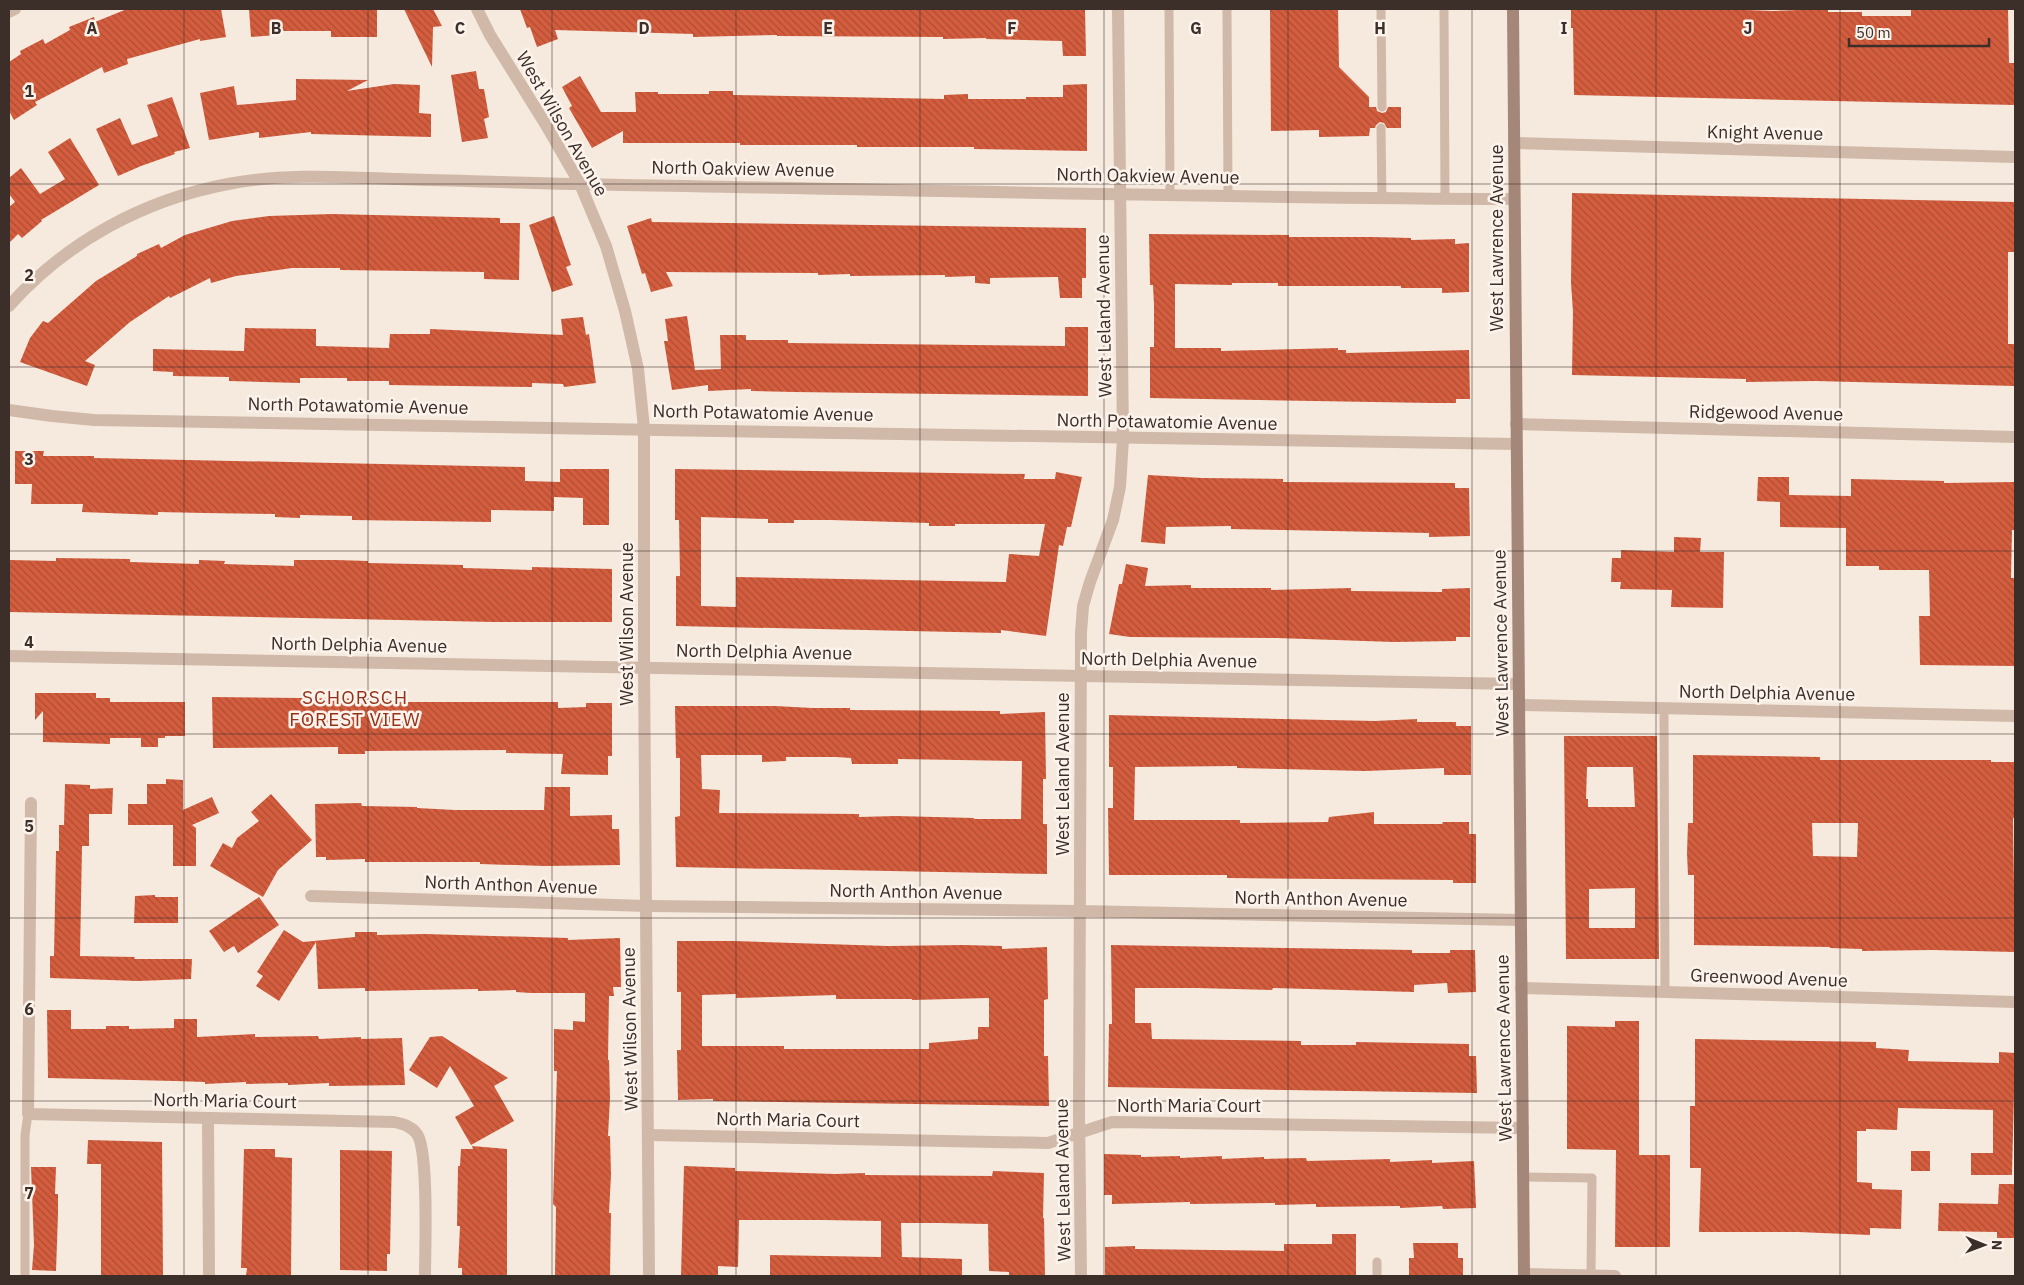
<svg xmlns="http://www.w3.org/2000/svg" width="2024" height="1285" viewBox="0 0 2024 1285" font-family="'IBM Plex Sans',sans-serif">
  <defs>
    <pattern id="building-back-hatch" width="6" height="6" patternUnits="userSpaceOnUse" patternTransform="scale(1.25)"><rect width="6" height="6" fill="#d45d3e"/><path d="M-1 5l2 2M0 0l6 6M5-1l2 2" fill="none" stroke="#ad4d34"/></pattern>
  </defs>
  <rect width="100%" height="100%" fill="#f6eade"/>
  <g fill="url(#building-back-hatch)" fill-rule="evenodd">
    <polygon points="127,9 221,9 226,37 200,41 200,39 127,59 128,64 104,73 102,67 35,102 37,105 14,120 9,111 9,62 21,54 20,51 43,39 45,44 70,30 69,27 94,17 95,22"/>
    <polygon points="249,9 377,9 377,37 331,37 331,31 276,31 277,35 251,37"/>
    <polygon points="404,9 433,9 442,26 433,27 432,67"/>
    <polygon points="520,9 1085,9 1086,56 1063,56 1062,41 986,39 986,38 943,39 943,37 777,36 777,35 693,37 693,34 555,30 558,39 537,47 530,27 527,28"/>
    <polygon points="1270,9 1338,9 1339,67 1369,97 1369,107 1376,107 1377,111 1382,113 1386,112 1388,107 1401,107 1401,128 1387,128 1384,123 1380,122 1376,125 1375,128 1370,128 1369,136 1319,137 1319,130 1271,131"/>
    <polygon points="1571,9 1718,9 1773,11 1828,9 1828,12 1862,12 1862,16 1911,16 1911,9 2008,9 2009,63 2015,63 2015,105 1574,95 1573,28 1571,28"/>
    <polygon points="476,71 479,89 484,89 489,117 484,119 488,138 462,142 451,75"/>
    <polygon points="580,76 601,112 636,112 635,92 658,92 658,94 709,94 709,91 733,91 733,95 944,99 944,95 968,94 968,99 1026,99 1026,97 1063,97 1063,85 1087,84 1087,151 974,149 974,147 857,147 857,145 740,145 740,143 623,143 623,131 592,148 569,108 572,106 562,87"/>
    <polygon points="296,79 368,80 347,91 394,84 420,85 419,113 431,114 431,137 311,134 311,132 259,138 259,132 209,140 200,93 234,86 237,105 296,100"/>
    <polygon points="172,97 190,148 174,152 175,154 141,166 118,176 96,129 120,118 132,145 158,136 147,105"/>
    <polygon points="70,138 99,185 41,220 42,221 22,238 18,234 9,243 9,207 15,202 9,194 9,178 21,168 40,194 65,179 48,152"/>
    <polygon points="1572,193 2015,202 2015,252 2008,252 2008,344 2015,344 2015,386 1815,381 1746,382 1746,379 1572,375 1573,312 1571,283"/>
    <polygon points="332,214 500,218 500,223 520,223 519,280 484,279 484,272 340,270 340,268 292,268 236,276 211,283 210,278 170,298 169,296 130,322 85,361 95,365 87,386 20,362 30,338 43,321 48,323 96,281 137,256 137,254 159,244 161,248 185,235 232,221 269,216"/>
    <polygon points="554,216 571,265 566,267 573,285 552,292 529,225"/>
    <polygon points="651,218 652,222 1086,228 1086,278 1082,278 1082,298 1060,298 1058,277 990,278 990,284 975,283 975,276 945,277 945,275 850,276 850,274 818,275 818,273 666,272 673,286 651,292 645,273 642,274 627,226"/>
    <polygon points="1149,234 1289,235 1289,237 1372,237 1411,238 1411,240 1455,239 1455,244 1469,243 1469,292 1442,293 1442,288 1401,288 1401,286 1278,286 1278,283 1232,283 1232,285 1175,284 1175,348 1221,348 1221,351 1338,348 1338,350 1346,350 1346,353 1469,350 1470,399 1456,399 1456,403 1432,403 1150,398 1150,347 1154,347 1154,305 1153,285 1150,285"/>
    <polygon points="687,316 695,370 721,369 720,335 746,335 746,340 788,340 788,343 1065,346 1065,327 1088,327 1088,396 794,392 751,391 751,389 708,391 708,385 672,390 664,341 668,341 665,319"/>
    <polygon points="583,317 586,335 589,334 596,383 564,387 563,384 532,383 532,387 389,385 389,381 347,381 347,378 300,378 300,383 229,381 229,377 173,376 173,372 153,371 153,349 244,351 245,328 316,329 316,346 389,348 390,334 430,334 430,329 563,335 561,319"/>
    <polygon points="15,451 44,451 43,456 94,456 94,458 525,467 525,481 560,482 560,469 609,469 609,525 583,525 583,498 554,497 554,511 491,510 491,522 352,520 352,516 300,515 300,518 275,517 275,514 205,513 158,512 158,515 82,512 83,504 31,504 32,484 15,484"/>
    <path d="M675,469L1025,474L1024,479H1055L1056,472L1082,477L1071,527H1067L1063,546L1059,545L1046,636L1001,630V633L676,626V576H680L679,520H675ZM701,517L768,519V523H794V520H831L929,523V526H955V524H1045L1039,556L1009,554L1006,582L736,577V607L701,606Z"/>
    <polygon points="1148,475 1202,478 1283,479 1283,482 1455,483 1455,488 1469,488 1470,536 1429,537 1429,533 1231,529 1231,526 1166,527 1165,544 1141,542"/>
    <polygon points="1758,477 1789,477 1789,495 1851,496 1851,479 1944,481 1944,483 2015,482 2015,530 2012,530 2011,578 2015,578 2014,666 1920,665 1919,616 1930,616 1929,570 1879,570 1879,566 1846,566 1846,528 1780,527 1780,502 1757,501"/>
    <polygon points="1674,537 1701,538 1700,552 1724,552 1723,608 1671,607 1672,590 1620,589 1621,582 1611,582 1612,558 1621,558 1621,550 1674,552"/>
    <polygon points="56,558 130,559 130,562 199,564 199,560 225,561 224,564 294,566 294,560 336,560 368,561 368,563 463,565 463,568 532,570 532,567 612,569 612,622 494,622 9,612 9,560 56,561"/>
    <polygon points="1126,564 1148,568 1145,586 1191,585 1191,588 1271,588 1271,590 1351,588 1351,591 1442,592 1442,589 1470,588 1470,637 1456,637 1456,641 1394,642 1276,638 1130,637 1109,634 1119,584 1122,584"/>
    <polygon points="35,693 96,693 96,698 110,698 110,702 185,702 185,736 165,736 165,738 158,738 158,747 141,747 141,738 110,738 110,744 43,742 43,711 35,720"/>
    <polygon points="212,697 393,699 393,702 558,702 558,708 586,707 586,703 612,703 612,756 608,756 608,775 561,774 563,754 506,753 506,750 365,751 365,754 338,754 338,747 213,748"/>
    <path d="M675,706H775L812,708H850V710L1000,711V714L1045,712L1046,779H1043V824H1047V874L676,867L675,817L680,816V758H676ZM701,755H762V762L786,761V757H836L851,758L852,764H898V759L1022,761L1021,819H974V818L896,816L859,817V814L719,813L720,790L702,789Z"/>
    <polygon points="1109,715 1375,721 1417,719 1417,722 1456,722 1456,726 1471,726 1471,775 1444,775 1444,768 1365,771 1237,768 1237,766 1135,767 1134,820 1240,820 1240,823 1328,822 1329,817 1374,812 1374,824 1442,824 1443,822 1469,822 1469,834 1476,834 1476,883 1453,883 1453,880 1227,878 1227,875 1109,875 1108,808 1113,808 1113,767 1109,767"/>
    <path d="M1564,736H1657L1659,959H1566ZM1587,767H1633L1635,807H1588V799H1586ZM1635,888V928H1589V889Z"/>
    <path d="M1693,755L1820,757V760H1991V762H2015V818H2013L2015,952L1932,950L1862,951V949L1830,948V947L1694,945V875H1688L1687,853L1688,823H1693ZM1812,823H1858L1857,857L1813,856Z"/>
    <polygon points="166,779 183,780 183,810 212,797 219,813 192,825 196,828 196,866 173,866 173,825 128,825 128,804 147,804 147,784 166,784"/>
    <polygon points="65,784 90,785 90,789 113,788 112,814 89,814 89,846 82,846 80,956 135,957 134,959 192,959 191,979 138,981 50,978 50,956 54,956 56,851 59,851 59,825 64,825"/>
    <polygon points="545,787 570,787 570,816 612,815 612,829 619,829 620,865 545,866 480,864 480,862 365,862 365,859 326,860 326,857 316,857 315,804 361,803 362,806 417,807 417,808 455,810 544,810"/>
    <polygon points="271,794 312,840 278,870 263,897 210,866 223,843 232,848 237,838 259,821 251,812"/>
    <polygon points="155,895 155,897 178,897 178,923 134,923 135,896"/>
    <polygon points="259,897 279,925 238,953 234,946 224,952 209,931"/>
    <polygon points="284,930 303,942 355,937 355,932 377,932 377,935 425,934 568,938 568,940 620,938 621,987 613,987 614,996 609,996 608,1060 609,1060 610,1098 608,1136 610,1136 611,1175 609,1213 611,1213 610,1275 555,1276 556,1207 553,1204 557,1071 554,1071 554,1029 573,1030 573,1021 585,1022 585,993 531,993 516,992 516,990 478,991 478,989 365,991 365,988 318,989 316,942 279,1001 256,986 263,976 257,972"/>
    <path d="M677,941H734L888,946L964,945L1002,946V949L1047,947L1048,999L1044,1000V1056H1048L1049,1106L713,1101V1099L678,1100L677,1050H681V992H677ZM736,994V998L836,995V999H912V1000L989,998V1027H978V1039L929,1043V1049H784V1046H702V995Z"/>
    <polygon points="1111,945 1412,950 1412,953 1450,953 1450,950 1475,950 1476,992 1448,993 1447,983 1414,985 1414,992 1273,988 1272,990 1197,988 1135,988 1135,1023 1151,1023 1152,1039 1301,1041 1301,1045 1356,1045 1356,1042 1469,1044 1469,1056 1476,1056 1477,1093 1108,1087 1109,1024 1112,1024"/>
    <polygon points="47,1010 71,1010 71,1029 106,1029 106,1026 129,1026 129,1029 174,1028 174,1019 197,1019 197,1037 255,1034 255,1037 318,1036 319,1039 361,1037 361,1039 402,1038 405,1085 329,1086 329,1083 288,1085 288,1083 246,1084 246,1082 205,1084 205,1082 175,1081 48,1078"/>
    <polygon points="1615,1021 1639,1021 1639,1155 1670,1155 1670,1247 1615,1247 1616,1150 1567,1149 1567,1026 1615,1027"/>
    <polygon points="442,1036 508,1078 494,1086 514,1121 471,1145 455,1117 474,1106 450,1066 437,1088 409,1070 430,1037"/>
    <polygon points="1695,1039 1876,1042 1876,1048 1909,1050 1908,1061 1999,1063 1999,1052 2015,1053 2012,1175 1971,1175 1971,1153 1993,1153 1993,1110 1898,1108 1897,1130 1866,1129 1866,1131 1857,1131 1857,1182 1872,1183 1872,1189 1902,1190 1901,1229 1870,1228 1870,1235 1798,1232 1699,1232 1701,1168 1690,1168 1690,1106 1695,1106"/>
    <polygon points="88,1140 162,1142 163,1276 101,1275 101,1164 87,1164"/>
    <polygon points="472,1146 507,1149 507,1276 462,1276 462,1268 458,1268 460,1226 457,1226 458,1166 460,1166 461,1149 473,1149"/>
    <polygon points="244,1149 275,1149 275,1157 292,1158 291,1276 246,1276 247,1268 241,1268"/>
    <polygon points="340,1150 392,1151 390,1254 387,1254 387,1271 340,1270"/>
    <rect x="1911" y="1151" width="19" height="20"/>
    <polygon points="1104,1154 1141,1155 1141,1157 1180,1156 1180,1158 1222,1156 1222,1159 1264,1157 1264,1159 1306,1158 1307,1161 1390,1159 1390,1162 1432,1160 1432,1163 1474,1161 1476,1208 1443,1209 1442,1206 1400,1208 1400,1206 1316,1207 1316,1204 1275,1205 1275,1203 1190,1204 1190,1202 1112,1204 1112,1195 1104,1195"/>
    <polygon points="684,1166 735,1168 735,1171 836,1174 865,1173 865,1175 992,1176 993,1171 1044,1173 1043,1218 1044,1218 1045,1276 1009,1276 1009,1272 989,1271 988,1224 939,1223 901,1223 902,1257 962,1259 962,1276 770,1276 770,1255 881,1257 881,1221 823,1220 739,1220 738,1267 718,1266 718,1275 681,1275"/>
    <polygon points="31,1167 56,1167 55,1194 58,1194 58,1214 56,1271 32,1270 34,1245"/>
    <polygon points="1999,1184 2015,1184 2015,1238 1997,1238 1997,1232 1938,1231 1939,1203 1998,1204"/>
    <polygon points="1332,1234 1356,1234 1356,1276 1105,1276 1105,1247 1135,1246 1135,1249 1284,1251 1284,1244 1332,1244"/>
    <polygon points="1413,1243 1458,1243 1458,1258 1463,1258 1463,1276 1409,1276 1409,1258 1414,1258"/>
  </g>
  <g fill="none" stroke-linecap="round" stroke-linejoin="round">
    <g stroke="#d0b9a8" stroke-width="9">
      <polyline points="1169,9 1170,194"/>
      <polyline points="1227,9 1228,195"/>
      <polyline points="1381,9 1382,107"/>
      <polyline points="1444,9 1445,199"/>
      <polyline points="1381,128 1382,198"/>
      <polyline points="1664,708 1665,992"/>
      <polyline points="1523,1177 1592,1178 1591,1276"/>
      <polyline points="25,1276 25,1135 28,1114"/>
      <polyline points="1377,1276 1377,1262"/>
    </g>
    <g stroke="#d0b9a8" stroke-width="12">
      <polyline points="477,9 490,35 546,125 580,184 606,246 625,311 638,369 644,428 644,667 649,1276"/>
      <polyline points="9,12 15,9"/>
      <polyline points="1514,143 2015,157"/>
      <path d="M9,306C66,242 143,200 228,184C284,173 341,177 398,179C473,181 548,184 623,185C920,190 1217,198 1514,199"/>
      <path d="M9,410L52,416L94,420C568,427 1042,439 1516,444"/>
      <polyline points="1516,424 2015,437"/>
      <polyline points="9,656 1518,684"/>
      <polyline points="1519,705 2015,716"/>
      <path d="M31,803L28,1114L394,1122C403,1124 411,1126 417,1134C429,1151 425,1250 425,1276"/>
      <polyline points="311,896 647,906 1080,911 1520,920"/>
      <polyline points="1521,988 2015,1002"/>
      <polyline points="208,1119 209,1276"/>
      <polyline points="649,1135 1048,1143 1112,1122 1523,1128"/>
      <polyline points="1524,1274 1615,1276"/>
      <polyline points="1081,1276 1079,1114 1081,633 1083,606 1090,582 1113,520 1120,487 1123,439 1118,9"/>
    </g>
    <polyline stroke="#a48779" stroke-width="12" points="1513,9 1524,1276"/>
  </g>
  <path fill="none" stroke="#3c2e29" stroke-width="1" stroke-opacity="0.55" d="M184,9V1276M368,9V1276M552,9V1276M736,9V1276M920,9V1276M1104,9V1276M1288,9V1276M1472,9V1276M1656,9V1276M1840,9V1276M9,184H2015M9,367H2015M9,551H2015M9,734H2015M9,918H2015M9,1101H2015"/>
  <g text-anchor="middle" stroke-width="5" stroke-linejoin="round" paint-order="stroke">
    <g font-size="18" fill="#3c2e29" stroke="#fcf4ec">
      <text transform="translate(562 124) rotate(60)" y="6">West Wilson Avenue</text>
      <text transform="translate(1765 133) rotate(1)" y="6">Knight Avenue</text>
      <text transform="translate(743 169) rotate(1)" y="6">North Oakview Avenue</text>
      <text transform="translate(1148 176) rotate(1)" y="6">North Oakview Avenue</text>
      <text transform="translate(1497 238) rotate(-90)" y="6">West Lawrence Avenue</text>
      <text transform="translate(1104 316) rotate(-91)" y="6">West Leland Avenue</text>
      <text transform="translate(358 406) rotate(1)" y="6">North Potawatomie Avenue</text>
      <text transform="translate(763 413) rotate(1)" y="6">North Potawatomie Avenue</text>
      <text transform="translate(1766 413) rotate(1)" y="6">Ridgewood Avenue</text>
      <text transform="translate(1167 422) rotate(1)" y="6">North Potawatomie Avenue</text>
      <text transform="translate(627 624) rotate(-90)" y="6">West Wilson Avenue</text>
      <text transform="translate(1501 643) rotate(-91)" y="6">West Lawrence Avenue</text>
      <text transform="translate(359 645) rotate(1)" y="6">North Delphia Avenue</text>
      <text transform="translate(764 652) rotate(1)" y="6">North Delphia Avenue</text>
      <text transform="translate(1169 660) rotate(1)" y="6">North Delphia Avenue</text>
      <text transform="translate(1767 693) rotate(1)" y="6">North Delphia Avenue</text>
      <text transform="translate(1063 774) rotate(-90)" y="6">West Leland Avenue</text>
      <text transform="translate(511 885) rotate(2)" y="6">North Anthon Avenue</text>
      <text transform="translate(916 892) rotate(1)" y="6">North Anthon Avenue</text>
      <text transform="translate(1321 899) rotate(1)" y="6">North Anthon Avenue</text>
      <text transform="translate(1769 978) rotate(2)" y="6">Greenwood Avenue</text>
      <text transform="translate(630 1029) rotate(-91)" y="6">West Wilson Avenue</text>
      <text transform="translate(1504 1048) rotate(-91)" y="6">West Lawrence Avenue</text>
      <text transform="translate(225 1101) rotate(1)" y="6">North Maria Court</text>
      <text x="1189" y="1112">North Maria Court</text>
      <text transform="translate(788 1120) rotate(1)" y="6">North Maria Court</text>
      <text transform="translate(1063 1180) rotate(-91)" y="6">West Leland Avenue</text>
    </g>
    <g font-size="19" letter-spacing="1" fill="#953118" stroke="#fcf4ec">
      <text x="355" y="704">SCHORSCH<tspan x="355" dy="22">FOREST VIEW</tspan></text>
    </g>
  </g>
  <g font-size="16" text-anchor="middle" font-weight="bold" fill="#3c2e29" stroke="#fcf4ec" stroke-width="5" stroke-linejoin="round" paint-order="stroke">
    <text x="92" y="34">A</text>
    <text x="276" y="34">B</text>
    <text x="460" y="34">C</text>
    <text x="644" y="34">D</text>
    <text x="828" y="34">E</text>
    <text x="1012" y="34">F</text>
    <text x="1196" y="34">G</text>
    <text x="1380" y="34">H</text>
    <text x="1564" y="34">I</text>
    <text x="1748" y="34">J</text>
    <text x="29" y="97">1</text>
    <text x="29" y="281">2</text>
    <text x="29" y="465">3</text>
    <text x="29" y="648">4</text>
    <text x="29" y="832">5</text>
    <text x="29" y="1015">6</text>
    <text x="29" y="1199">7</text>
  </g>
  <rect width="2024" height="1285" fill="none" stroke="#3c2e29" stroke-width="20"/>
  <g transform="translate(1984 1245) rotate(91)" stroke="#fcf4ec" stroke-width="4" paint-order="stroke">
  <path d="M0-4L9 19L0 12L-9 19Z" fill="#3c2e29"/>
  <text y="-8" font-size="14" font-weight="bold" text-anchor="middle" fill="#3c2e29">N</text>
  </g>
  <path d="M1849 38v8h140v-8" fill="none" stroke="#3c2e29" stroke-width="2.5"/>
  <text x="1856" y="38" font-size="15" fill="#3c2e29" stroke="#fcf4ec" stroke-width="4" paint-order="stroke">50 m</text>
</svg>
